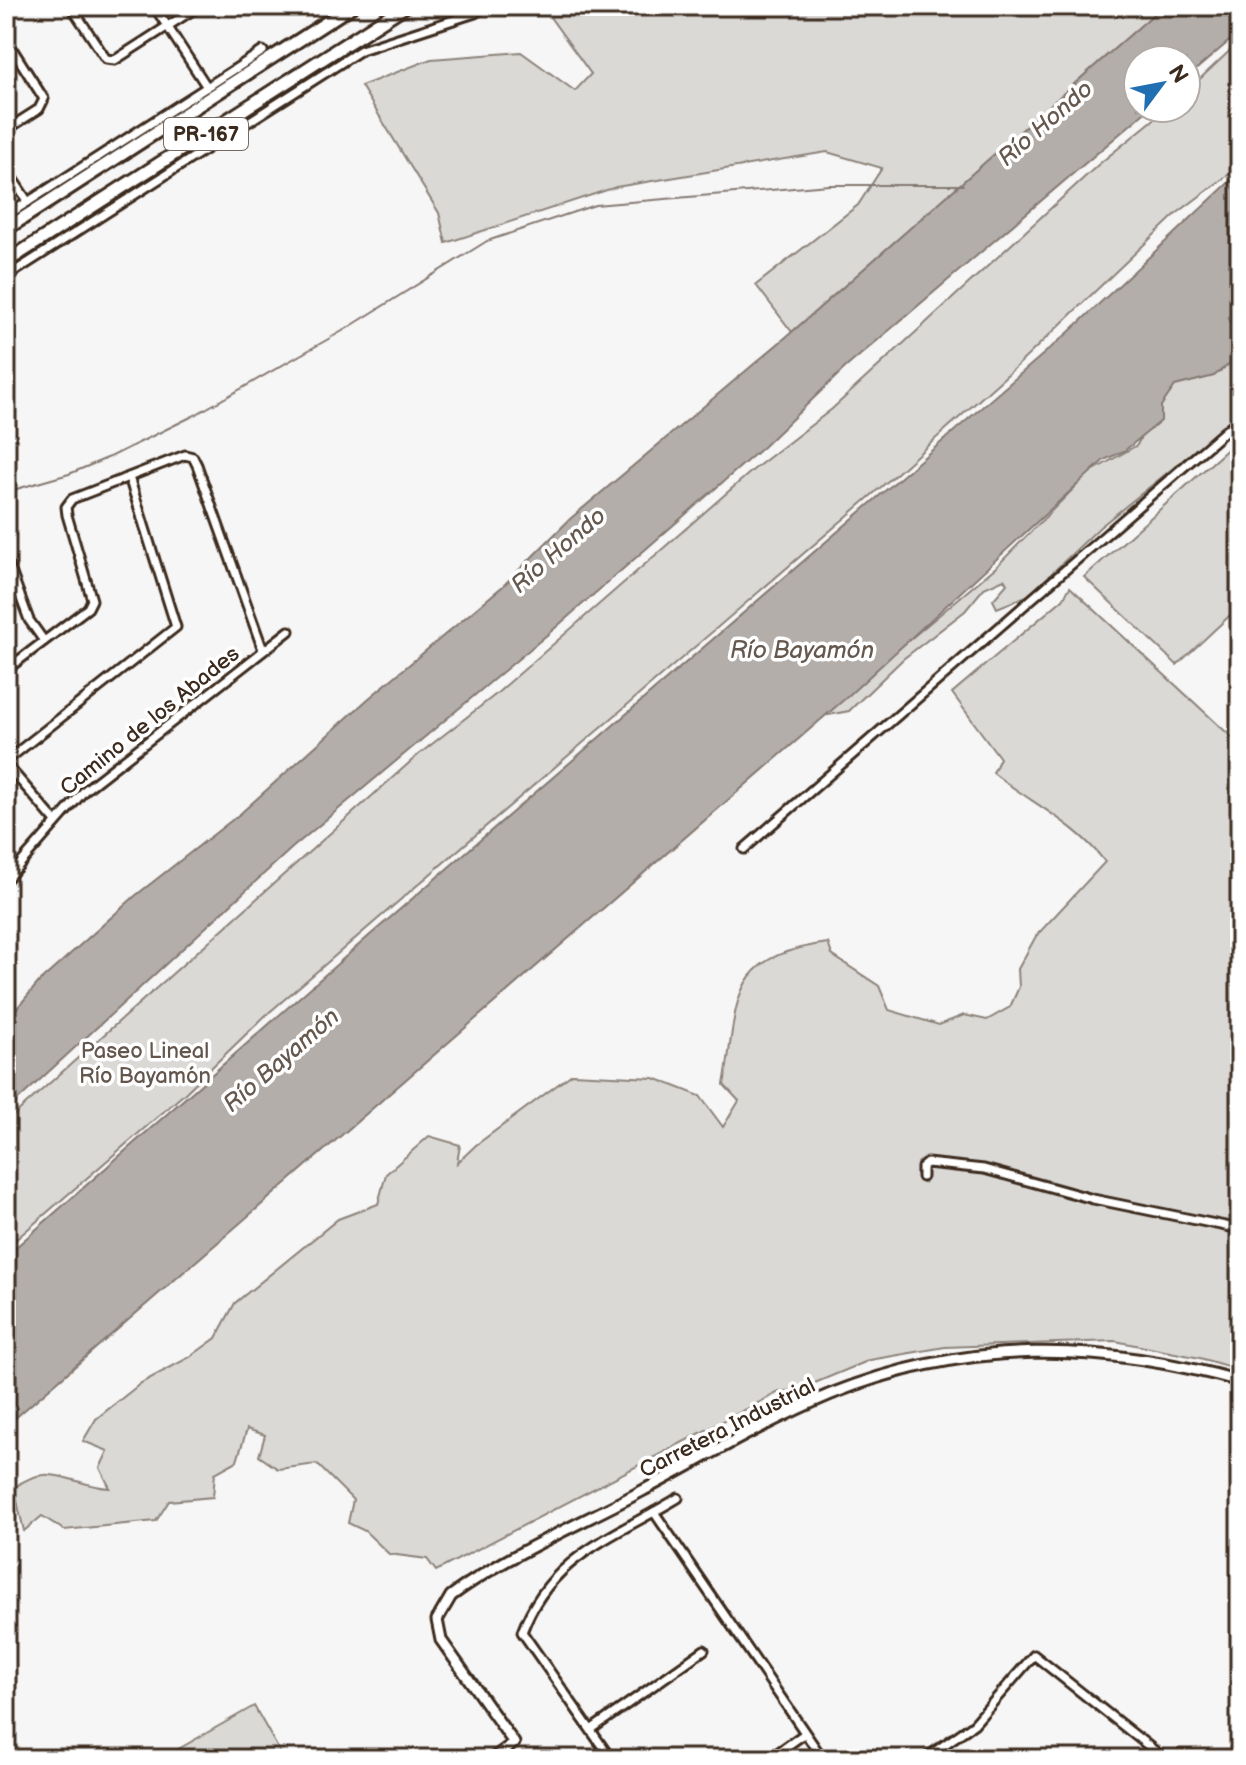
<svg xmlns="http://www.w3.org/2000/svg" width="1246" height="1765" viewBox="0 0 1246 1765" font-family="'Balsamiq Sans',sans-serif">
  <rect width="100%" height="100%" fill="#f7f6f6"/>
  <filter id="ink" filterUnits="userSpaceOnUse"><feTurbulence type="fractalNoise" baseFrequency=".0125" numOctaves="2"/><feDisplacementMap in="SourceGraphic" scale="16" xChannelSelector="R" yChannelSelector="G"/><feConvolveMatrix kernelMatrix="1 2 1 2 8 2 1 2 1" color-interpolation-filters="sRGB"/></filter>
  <g filter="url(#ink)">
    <g fill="#dbd9d6" stroke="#8b827a" stroke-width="2">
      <polygon points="542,6 1163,6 792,332 756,285 858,205 882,168 827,152 616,187 446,243 439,213 361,86 431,59 521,52 575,91 591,74"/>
      <polygon points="1240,41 1240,166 1176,214 1018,365 895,475 265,1016 184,1094 6,1248 6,1122 418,755 495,695 753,470 832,409 1099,164 1168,108 1186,108 1186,92"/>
      <polygon points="1240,321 1240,414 1100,527 1029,595 997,608 993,600 1007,584 1004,579 984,588 965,611 903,659 849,711 828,715 826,710 996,567 1089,473 1137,445 1163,392"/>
      <polygon points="1240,438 1240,606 1177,665 1084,577"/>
      <path d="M1070,587L1240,745V1370L1200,1358L1115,1341L945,1347L870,1360L798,1390L779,1392L436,1571L427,1559L389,1554L365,1531L348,1523L353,1500L317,1464L278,1469L259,1456L265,1435L247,1429L237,1461L215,1473L213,1497L169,1501L156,1521L64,1530L42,1516L24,1531L14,1488C49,1459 72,1486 110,1488L100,1468L108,1451L83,1441L96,1419L141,1383L190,1357L216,1338L235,1303L338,1219L378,1204L386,1174L429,1136L460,1145L457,1163L476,1145L572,1074L654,1078L700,1096L723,1127L739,1101L724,1085C739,1000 726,956 828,943L832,955L879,986L889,1010L939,1025L964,1015L987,1020L1010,1007L1019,987L1018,969L1036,936L1105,862C1076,823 1031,803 993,773L1000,758L952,693L1063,599Z"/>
      <polygon points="254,1706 284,1759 161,1759"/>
    </g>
    <g fill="#b4aeaa" stroke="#847972" stroke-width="2">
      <polygon points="1163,6 1240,6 1240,32 1186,78 1186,60 1138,60 1138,108 1150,108 845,368 763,447 554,629 292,848 6,1111 6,1021 39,982 135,896 241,813 368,699 503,586 570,519 792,332"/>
      <polygon points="1240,172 1240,355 1214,376 1175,386 1161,406 1161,421 1124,451 1104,460 847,697 6,1426 6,1256 369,936 1069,332"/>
    </g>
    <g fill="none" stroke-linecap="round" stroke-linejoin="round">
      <polyline stroke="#847972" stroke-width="2" points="6,492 69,474 112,456 193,416 346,329 487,241 595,205 829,185 963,185"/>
      <defs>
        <g id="minor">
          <polyline points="71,6 106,59 115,60 199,6"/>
          <polyline points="154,6 207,87"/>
          <polyline points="6,39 44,99 39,109 6,130"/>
          <polyline points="6,169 28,202"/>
          <polyline points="6,216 263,51"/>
          <polyline points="6,277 361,50 475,13 486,6"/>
          <polyline points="6,558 29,620 44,641"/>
          <polyline points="6,670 88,608 92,600 67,515 66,507 72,499 185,455 193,457 197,465 263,650"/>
          <polyline points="6,761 176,627 129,477"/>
          <polyline points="6,764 56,822"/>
          <polyline points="744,849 1240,418"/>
          <polyline points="6,880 85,790 289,631"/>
          <polyline points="922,1177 922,1167 927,1163 984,1169 1093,1199 1240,1229"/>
          <polyline points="654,1512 823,1759"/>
          <polyline points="592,1729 704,1650"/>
          <path d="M611,1759L522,1632C550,1556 614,1537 678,1498"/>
          <polyline points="769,1759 804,1734"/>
          <polyline points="924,1759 974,1724 1034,1655 1165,1759"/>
        </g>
        <path id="tertiary" d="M492,1759L514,1743L441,1640L437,1620L451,1596C503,1557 584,1522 642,1491C704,1458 766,1421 831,1394C967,1339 1101,1342 1240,1381"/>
        <g id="primary">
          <polyline points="6,229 352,6"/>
          <polyline points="6,262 405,6"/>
        </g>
      </defs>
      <use href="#minor" stroke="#3b2a1e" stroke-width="13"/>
      <use href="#tertiary" stroke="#3b2a1e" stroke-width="15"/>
      <use href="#primary" stroke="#3b2a1e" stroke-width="17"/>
      <use href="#minor" stroke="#fff" stroke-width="7"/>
      <use href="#tertiary" stroke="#fff" stroke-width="9"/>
      <use href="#primary" stroke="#fff" stroke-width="11"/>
    </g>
  </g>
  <g text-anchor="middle" stroke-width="7" stroke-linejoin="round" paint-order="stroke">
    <rect fill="#fff" stroke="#766a62" stroke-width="2" x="164" y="118" width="84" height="32" rx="6"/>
    <g font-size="20" font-weight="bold" fill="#3b2a1e">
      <text x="206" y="141">PR-167</text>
    </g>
    <g font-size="22" fill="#3b2a1e" stroke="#fff">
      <text transform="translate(149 720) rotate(-39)" y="8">Camino de los Abades</text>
      <text transform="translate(727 1427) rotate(-27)" y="8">Carretera Industrial</text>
    </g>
    <g font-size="22" fill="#63564c" stroke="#fff">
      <text x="145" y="1058">Paseo Lineal<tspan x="145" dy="25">Río Bayamón</tspan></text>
    </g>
    <g font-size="24" font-style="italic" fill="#65584f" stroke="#fff">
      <text transform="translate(1045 123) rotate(-41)" y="8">Río Hondo</text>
      <text transform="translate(558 550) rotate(-41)" y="8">Río Hondo</text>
      <text x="802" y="658">Río Bayamón</text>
      <text transform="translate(281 1060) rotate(-41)" y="8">Río Bayamón</text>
    </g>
  </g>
  <rect width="1246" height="1765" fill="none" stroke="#fff" stroke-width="32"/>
  <rect x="16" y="16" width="1214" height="1733" fill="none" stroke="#3b2a1e" stroke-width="3" filter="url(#ink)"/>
  <g transform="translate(1162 84) rotate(58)"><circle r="38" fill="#ffffff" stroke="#b1aaa5" stroke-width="2"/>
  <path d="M0-6L14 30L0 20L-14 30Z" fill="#1f6fb2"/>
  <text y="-12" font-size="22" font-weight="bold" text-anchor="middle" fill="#3b2a1e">N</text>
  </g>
</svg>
